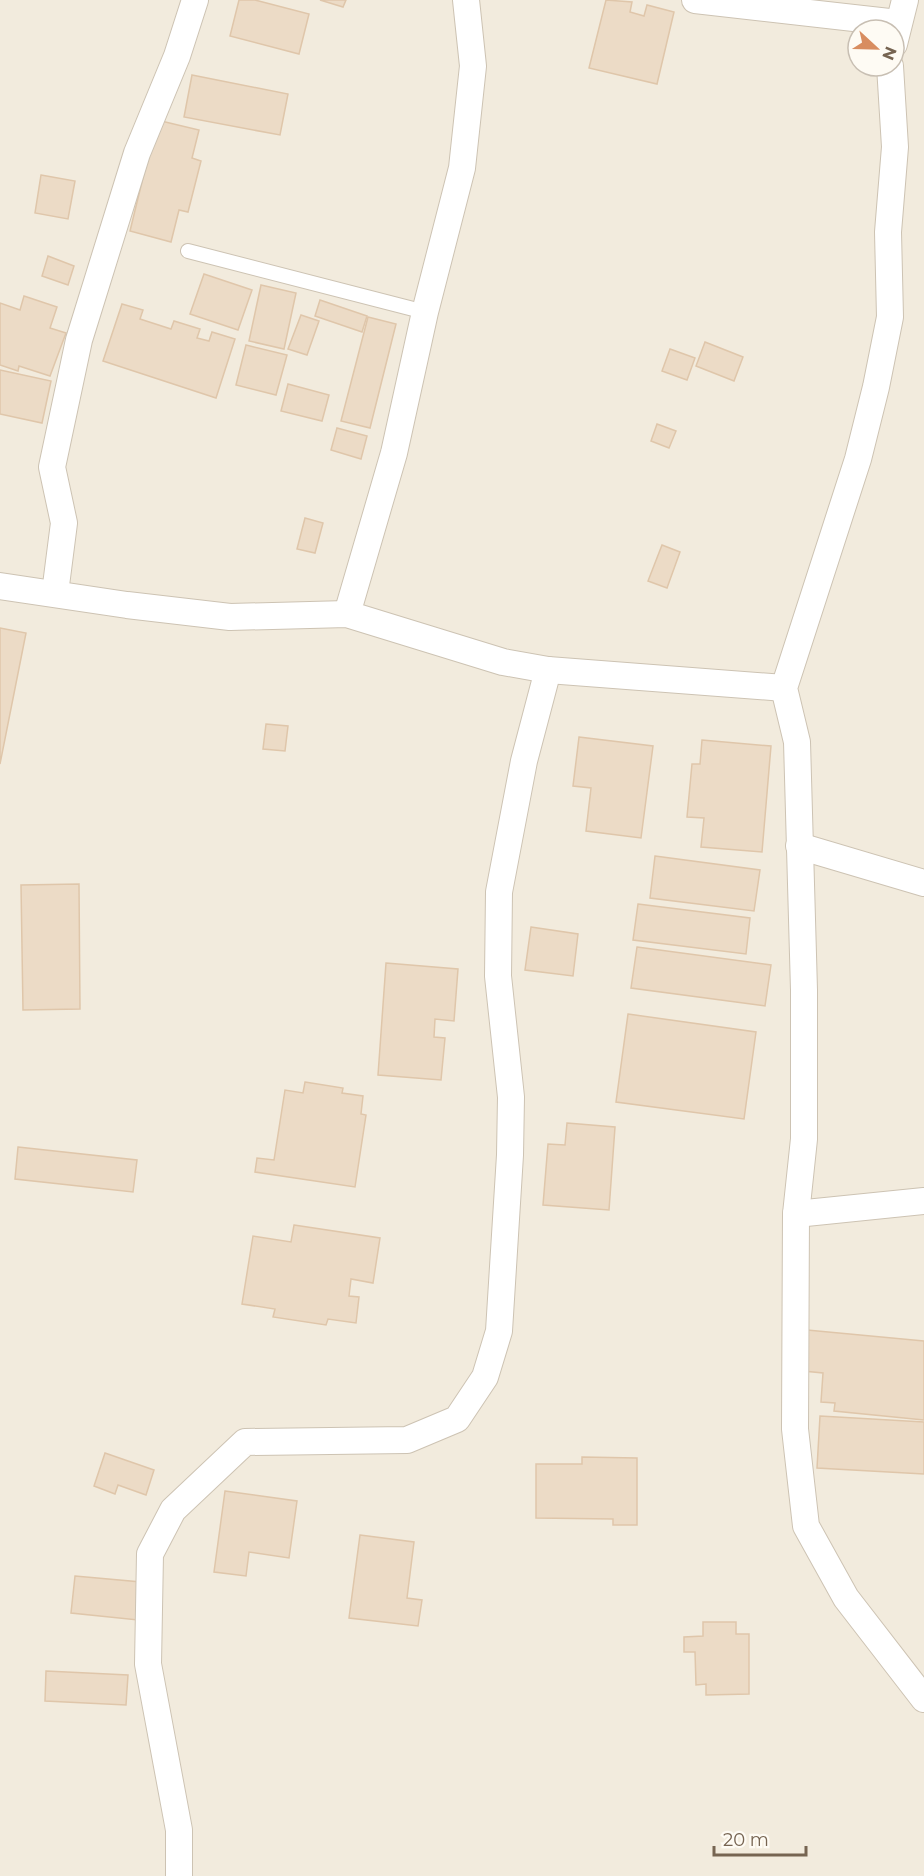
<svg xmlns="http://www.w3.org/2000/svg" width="924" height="1876" viewBox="0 0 924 1876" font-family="Montserrat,sans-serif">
  <rect width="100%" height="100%" fill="#fbf8ee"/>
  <path fill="#f2ebdd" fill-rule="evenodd" d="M0,0H924V1876H0ZM858,30H894V66H858Z"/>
  <g fill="#ecdbc6" stroke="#dfc6aa" stroke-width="1.5">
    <polygon points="239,0 255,0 309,14 299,54 230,36"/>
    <polygon points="320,0 346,0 343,7"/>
    <polygon points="606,0 632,2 630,12 644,16 647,5 674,12 657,84 589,68"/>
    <polygon points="192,75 288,94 280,135 184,117"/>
    <polygon points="157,120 199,130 192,158 201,161 188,212 179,210 171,242 130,231"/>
    <polygon points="41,175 75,181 68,219 35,213"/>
    <polygon points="48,256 74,266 68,285 42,276"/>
    <polygon points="204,274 252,290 238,330 190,314"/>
    <polygon points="261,285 296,293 284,349 249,341"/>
    <polygon points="24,296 57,307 50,328 66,333 50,376 19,366 18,371 0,365 0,303 20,310"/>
    <polygon points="320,300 367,316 362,332 315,316"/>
    <polygon points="122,304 143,310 140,319 171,329 174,321 200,329 197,338 209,341 212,332 235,339 216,398 103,361"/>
    <polygon points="301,315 319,321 307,355 288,349"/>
    <polygon points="368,317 396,324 370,428 341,421"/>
    <polygon points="705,342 743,357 734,381 696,366"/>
    <polygon points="246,345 287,355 276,395 236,385"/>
    <polygon points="670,349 695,358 687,380 662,371"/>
    <polygon points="0,370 51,381 42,423 0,414"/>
    <polygon points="288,384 329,395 322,421 281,411"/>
    <polygon points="657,424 676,431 669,448 651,441"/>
    <polygon points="337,428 367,436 361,459 331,450"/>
    <polygon points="305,518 323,523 315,553 297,549"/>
    <polygon points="662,545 680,552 667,588 648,581"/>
    <polygon points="0,628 26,633 0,764"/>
    <polygon points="266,724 288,726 285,751 263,749"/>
    <polygon points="579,737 653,746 641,838 586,831 591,788 573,786"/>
    <polygon points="702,740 771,746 762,852 701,847 704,818 687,817 692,764 700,764"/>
    <polygon points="655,856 760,870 754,911 650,898"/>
    <polygon points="79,884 80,1009 23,1010 21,885"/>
    <polygon points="638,904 750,918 746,954 633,940"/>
    <polygon points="531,927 578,934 573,976 525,970"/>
    <polygon points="637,947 771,965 765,1006 631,988"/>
    <polygon points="386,963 458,969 454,1021 435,1019 434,1037 445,1038 441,1080 378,1075"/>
    <polygon points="628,1014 756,1032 744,1119 616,1102"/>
    <polygon points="305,1082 343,1088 342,1093 363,1096 361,1114 366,1115 355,1187 255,1172 257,1158 274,1160 285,1090 303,1093"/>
    <polygon points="567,1123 615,1127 609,1210 543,1205 548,1144 565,1145"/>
    <polygon points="18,1147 137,1160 133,1192 15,1179"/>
    <polygon points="294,1225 380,1238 373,1283 351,1279 349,1296 359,1297 356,1323 328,1319 326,1325 273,1317 275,1309 242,1304 253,1236 291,1242"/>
    <polygon points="807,1330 924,1341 924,1420 834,1411 835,1403 821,1402 823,1373 803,1371"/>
    <polygon points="820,1416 924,1422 924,1474 817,1468"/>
    <polygon points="105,1453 154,1470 146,1495 118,1485 115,1494 94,1486"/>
    <polygon points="582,1457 637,1458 637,1525 613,1525 613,1519 536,1518 536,1464 582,1464"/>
    <polygon points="225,1491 297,1501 289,1558 249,1552 246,1576 214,1572"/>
    <polygon points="360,1535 414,1542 407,1598 422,1600 418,1626 349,1618"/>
    <polygon points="75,1576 141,1582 138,1620 71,1613"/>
    <polygon points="703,1622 736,1622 736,1634 749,1634 749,1694 706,1695 706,1684 696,1685 695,1652 684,1652 684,1637 703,1636"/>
    <polygon points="46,1671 128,1675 126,1705 45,1701"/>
  </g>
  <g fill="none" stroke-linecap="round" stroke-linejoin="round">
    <defs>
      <polyline id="service" points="188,251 425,312"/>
      <g id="minor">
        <polyline points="695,0 898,23"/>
        <polyline points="894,44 905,0"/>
        <polyline points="890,66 895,147 888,232 890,317 876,387 858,459 784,688 797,742 804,990 804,1139 796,1214 795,1429 806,1526 846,1598 924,1699"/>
        <polyline points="0,586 127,605 230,617 347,614 503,662 548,670 784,688"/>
        <polyline points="55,593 64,523 52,467 79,340 137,153 177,56 195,0"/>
        <polyline points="347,614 394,453 425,312 462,168 473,66 466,0"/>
        <polyline points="799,846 924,883"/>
        <polyline points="796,1214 924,1201"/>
        <polyline points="179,1876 179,1830 148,1664 150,1554 173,1510 245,1442 407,1440 457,1419 485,1377 499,1331 510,1155 511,1097 498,976 499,892 524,761 548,670"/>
      </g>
    </defs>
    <use href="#service" stroke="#cdc3b3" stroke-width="16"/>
    <use href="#minor" stroke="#cdc3b3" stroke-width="28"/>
    <use href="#service" stroke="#fff" stroke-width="14"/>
    <use href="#minor" stroke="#fff" stroke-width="26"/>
  </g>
  <g transform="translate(876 48) rotate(112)"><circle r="28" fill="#fefbf4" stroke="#c8bfb3" stroke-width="1.5"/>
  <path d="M0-4.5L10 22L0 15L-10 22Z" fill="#d88d60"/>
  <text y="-9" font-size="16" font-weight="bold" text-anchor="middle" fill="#766451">N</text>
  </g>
  <path d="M714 1846v9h92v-9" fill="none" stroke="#766451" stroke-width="3"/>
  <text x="723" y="1846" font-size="18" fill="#766451" stroke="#fefbf4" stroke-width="4.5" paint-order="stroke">20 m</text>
</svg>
